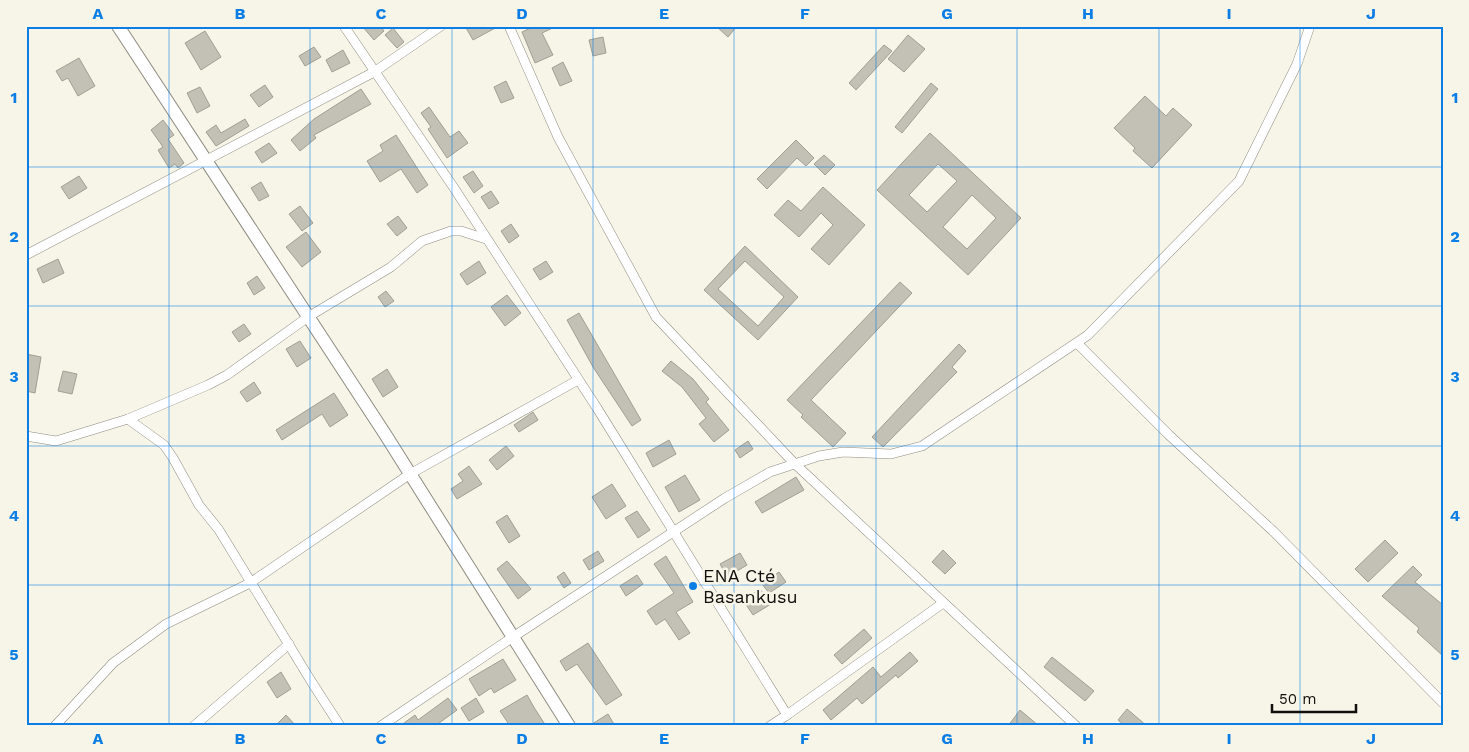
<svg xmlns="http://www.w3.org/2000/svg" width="1469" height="752" viewBox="0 0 1469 752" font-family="'Work Sans',sans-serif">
  <rect width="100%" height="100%" fill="#f7f4e8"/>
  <g fill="#c3c0b5" stroke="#a19e93" fill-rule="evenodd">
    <polygon points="362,26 380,26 384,31 374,40"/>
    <polygon points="465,26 499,26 473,40"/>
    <polygon points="535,26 557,26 542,33 553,55 535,63 522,32"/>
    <polygon points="716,26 737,26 728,37"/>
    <polygon points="393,28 404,42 397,48 385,35"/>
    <polygon points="205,31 221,57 201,70 185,43"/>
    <polygon points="908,35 925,49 904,72 888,59"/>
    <polygon points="603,37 606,53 593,56 589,40"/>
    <polygon points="884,45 892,51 856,90 849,83"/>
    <polygon points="314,47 321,57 305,66 299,56"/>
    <polygon points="343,50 350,63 332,72 326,60"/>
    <polygon points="79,58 95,86 78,96 68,78 62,81 56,71"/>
    <polygon points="563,62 572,81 560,86 552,68"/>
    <polygon points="506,81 514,98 501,103 494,87"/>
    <polygon points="931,83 938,89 902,133 895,127"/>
    <polygon points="265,85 273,97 259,107 250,95"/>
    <polygon points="200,87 210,106 197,113 187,93"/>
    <polygon points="361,89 371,104 314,135 316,138 300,151 291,140 314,119"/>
    <polygon points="1145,96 1166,116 1173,108 1192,125 1152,168 1133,151 1135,148 1114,128"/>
    <polygon points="429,107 450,137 459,131 468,143 447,158 428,129 431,127 421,113"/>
    <polygon points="245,119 249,126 216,146 206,132 216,125 221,133"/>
    <polygon points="163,120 174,135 168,139 184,163 178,168 175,164 169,168 158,150 163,147 151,130"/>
    <path d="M930,133L1021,218L968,275L877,190ZM938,164L957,181L927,212L909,195ZM972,195L996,218L967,249L943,227Z"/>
    <polygon points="396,135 428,185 417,193 401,169 380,182 367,161 383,151 380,145"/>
    <polygon points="796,140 814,158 806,166 797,158 767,189 757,179"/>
    <polygon points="269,143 277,153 262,163 255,152"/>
    <polygon points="824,155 835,165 825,175 814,164"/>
    <polygon points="473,171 483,186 474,193 463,177"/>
    <polygon points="79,176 87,188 69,199 61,187"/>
    <polygon points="261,182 269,196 259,201 251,188"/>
    <polygon points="823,187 865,225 829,265 811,249 833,225 821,213 799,237 774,215 788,200 801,211"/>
    <polygon points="491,191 499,203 489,209 481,197"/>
    <polygon points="300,206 313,223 302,231 289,214"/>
    <polygon points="398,216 407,228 397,236 387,224"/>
    <polygon points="511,224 519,236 509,243 501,231"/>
    <polygon points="306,232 321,252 302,267 286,247"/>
    <path d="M745,246L798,297L758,340L704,290ZM745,261L784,297L758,326L718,289Z"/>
    <polygon points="58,259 64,273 43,283 37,269"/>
    <polygon points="479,261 486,273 467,285 460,274"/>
    <polygon points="546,261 553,272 540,280 533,269"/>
    <polygon points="257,276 265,288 254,295 247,283"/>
    <polygon points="900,282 912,293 811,400 846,433 833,447 801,417 803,415 787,400"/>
    <polygon points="386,291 394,301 385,307 378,297"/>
    <polygon points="507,295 521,313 505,326 491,307"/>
    <polygon points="579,313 641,420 632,426 593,367 567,320"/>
    <polygon points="244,324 251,334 239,342 232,332"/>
    <polygon points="300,341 311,358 297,367 286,349"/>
    <polygon points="959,344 966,351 952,367 957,372 883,447 872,437"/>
    <polygon points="26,354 41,357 35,393 26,391"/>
    <polygon points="671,361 693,379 709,399 706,402 729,430 714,442 699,424 706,418 682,387 662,371"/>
    <polygon points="387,369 398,387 383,397 372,379"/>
    <polygon points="63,371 77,374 72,394 58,391"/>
    <polygon points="254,382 261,393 247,402 240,392"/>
    <polygon points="334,393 348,415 330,427 322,414 282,440 276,430"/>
    <polygon points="533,412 538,420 519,432 514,425"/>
    <polygon points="669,440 676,454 653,467 646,453"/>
    <polygon points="748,441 753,449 740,458 735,450"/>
    <polygon points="506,446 514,456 497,470 489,460"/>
    <polygon points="469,466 482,484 457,499 451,489 463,481 458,474"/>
    <polygon points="685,475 700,500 679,512 665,487"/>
    <polygon points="796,477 804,490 762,513 755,502"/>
    <polygon points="612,484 626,506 606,519 592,497"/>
    <polygon points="637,511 650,530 638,538 625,518"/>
    <polygon points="507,515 520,536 509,543 496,522"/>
    <polygon points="1385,540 1398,553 1368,582 1355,569"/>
    <polygon points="943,550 956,563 945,574 932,562"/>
    <polygon points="598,551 604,561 589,570 583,560"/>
    <polygon points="740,553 747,565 727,577 720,564"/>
    <polygon points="666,556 693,602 676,612 690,633 679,640 665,619 656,625 647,611 674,593 654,564"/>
    <polygon points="507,561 531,589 518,599 497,569"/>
    <polygon points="1413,566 1422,575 1415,582 1443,605 1443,656 1417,632 1419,628 1382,596"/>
    <polygon points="564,572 571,583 564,588 557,577"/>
    <polygon points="779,572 786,582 769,593 762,584"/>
    <polygon points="637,575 643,584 626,596 620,586"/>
    <polygon points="760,589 771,604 753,615 743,600"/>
    <polygon points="864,629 872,638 842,664 834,655"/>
    <polygon points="588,643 622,695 606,705 577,664 566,671 560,661"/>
    <polygon points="910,652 918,661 898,678 896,675 862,704 857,698 831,720 823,710 873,667 881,677"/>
    <polygon points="1052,657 1094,691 1085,701 1044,667"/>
    <polygon points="503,659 516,680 494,693 491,688 479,696 469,679"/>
    <polygon points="281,672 291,689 277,698 267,682"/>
    <polygon points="527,695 535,709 546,726 510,726 500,711"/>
    <polygon points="448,698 457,710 435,726 400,726 415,715 418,720"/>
    <polygon points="476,698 484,712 469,721 461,708"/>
    <polygon points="1127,709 1147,726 1125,726 1118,720"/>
    <polygon points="1020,710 1039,726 1008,726"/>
    <polygon points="608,714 615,726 589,726"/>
    <polygon points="286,715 296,726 275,726"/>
  </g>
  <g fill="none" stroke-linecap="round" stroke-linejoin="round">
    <defs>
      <g id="street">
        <polyline points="344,26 454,188 597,408 787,715 770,726"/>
        <polyline points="509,26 558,137 656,317 794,463 1076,726"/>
        <polyline points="26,255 374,72 441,26"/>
        <polyline points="1077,343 1169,435 1273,531 1443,703"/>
        <polyline points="128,419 164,445 173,458 199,505 219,530 311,681 340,726"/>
        <polyline points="26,436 56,441 128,419 208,385 227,375 308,317 391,267 422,241 451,231 461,231 486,239"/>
        <polyline points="787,715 943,603"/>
        <polyline points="55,726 113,663 166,624 250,583 410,474 578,380"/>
        <polyline points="194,726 289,644"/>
        <polyline points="381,726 513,637 725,498 770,472 819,456 843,452 891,454 922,446 1088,335 1239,181 1297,64 1310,26"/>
      </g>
      <polyline id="secondary" points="118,26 385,434 569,726"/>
    </defs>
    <use href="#street" stroke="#8f8c81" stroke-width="10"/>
    <use href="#secondary" stroke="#8f8c81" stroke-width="14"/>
    <use href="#street" stroke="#fff" stroke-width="9"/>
    <use href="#secondary" stroke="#fff" stroke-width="12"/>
  </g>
  <path fill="none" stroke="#0a7ee5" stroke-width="1" stroke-opacity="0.55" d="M169,26V726M310,26V726M452,26V726M593,26V726M734,26V726M876,26V726M1017,26V726M1159,26V726M1300,26V726M26,167H1443M26,306H1443M26,446H1443M26,585H1443"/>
  <circle fill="#0a7ee5" stroke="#f7f4e8" stroke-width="2" cx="693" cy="586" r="5"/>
  <g text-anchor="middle" stroke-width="5" stroke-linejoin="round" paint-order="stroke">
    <g font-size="18" fill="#110f0c" stroke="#f7f4e8" text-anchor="start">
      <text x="703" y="582">ENA Cté<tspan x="703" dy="21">Basankusu</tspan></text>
    </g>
  </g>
  <rect width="1469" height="752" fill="none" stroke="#f7f4e8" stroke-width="55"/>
  <path d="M1272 704v8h84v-8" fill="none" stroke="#110f0c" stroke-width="2.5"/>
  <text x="1279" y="704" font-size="15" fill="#110f0c" stroke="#f7f4e8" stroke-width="4" paint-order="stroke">50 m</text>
  <rect x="28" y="28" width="1414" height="696" fill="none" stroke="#0a7ee5" stroke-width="2"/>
  <g font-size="16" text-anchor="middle" font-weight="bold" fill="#0a7ee5">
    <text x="98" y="19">A</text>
    <text x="240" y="19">B</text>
    <text x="381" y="19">C</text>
    <text x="522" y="19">D</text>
    <text x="664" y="19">E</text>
    <text x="805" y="19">F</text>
    <text x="947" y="19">G</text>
    <text x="1088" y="19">H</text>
    <text x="1229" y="19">I</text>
    <text x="1371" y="19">J</text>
    <text x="14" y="103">1</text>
    <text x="1455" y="103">1</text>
    <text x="14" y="242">2</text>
    <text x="1455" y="242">2</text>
    <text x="14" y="382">3</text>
    <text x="1455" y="382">3</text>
    <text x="14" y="521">4</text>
    <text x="1455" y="521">4</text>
    <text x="14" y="660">5</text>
    <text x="1455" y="660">5</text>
    <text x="98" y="744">A</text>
    <text x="240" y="744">B</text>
    <text x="381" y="744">C</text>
    <text x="522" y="744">D</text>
    <text x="664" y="744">E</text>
    <text x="805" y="744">F</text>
    <text x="947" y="744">G</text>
    <text x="1088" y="744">H</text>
    <text x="1229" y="744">I</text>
    <text x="1371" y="744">J</text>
  </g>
</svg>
